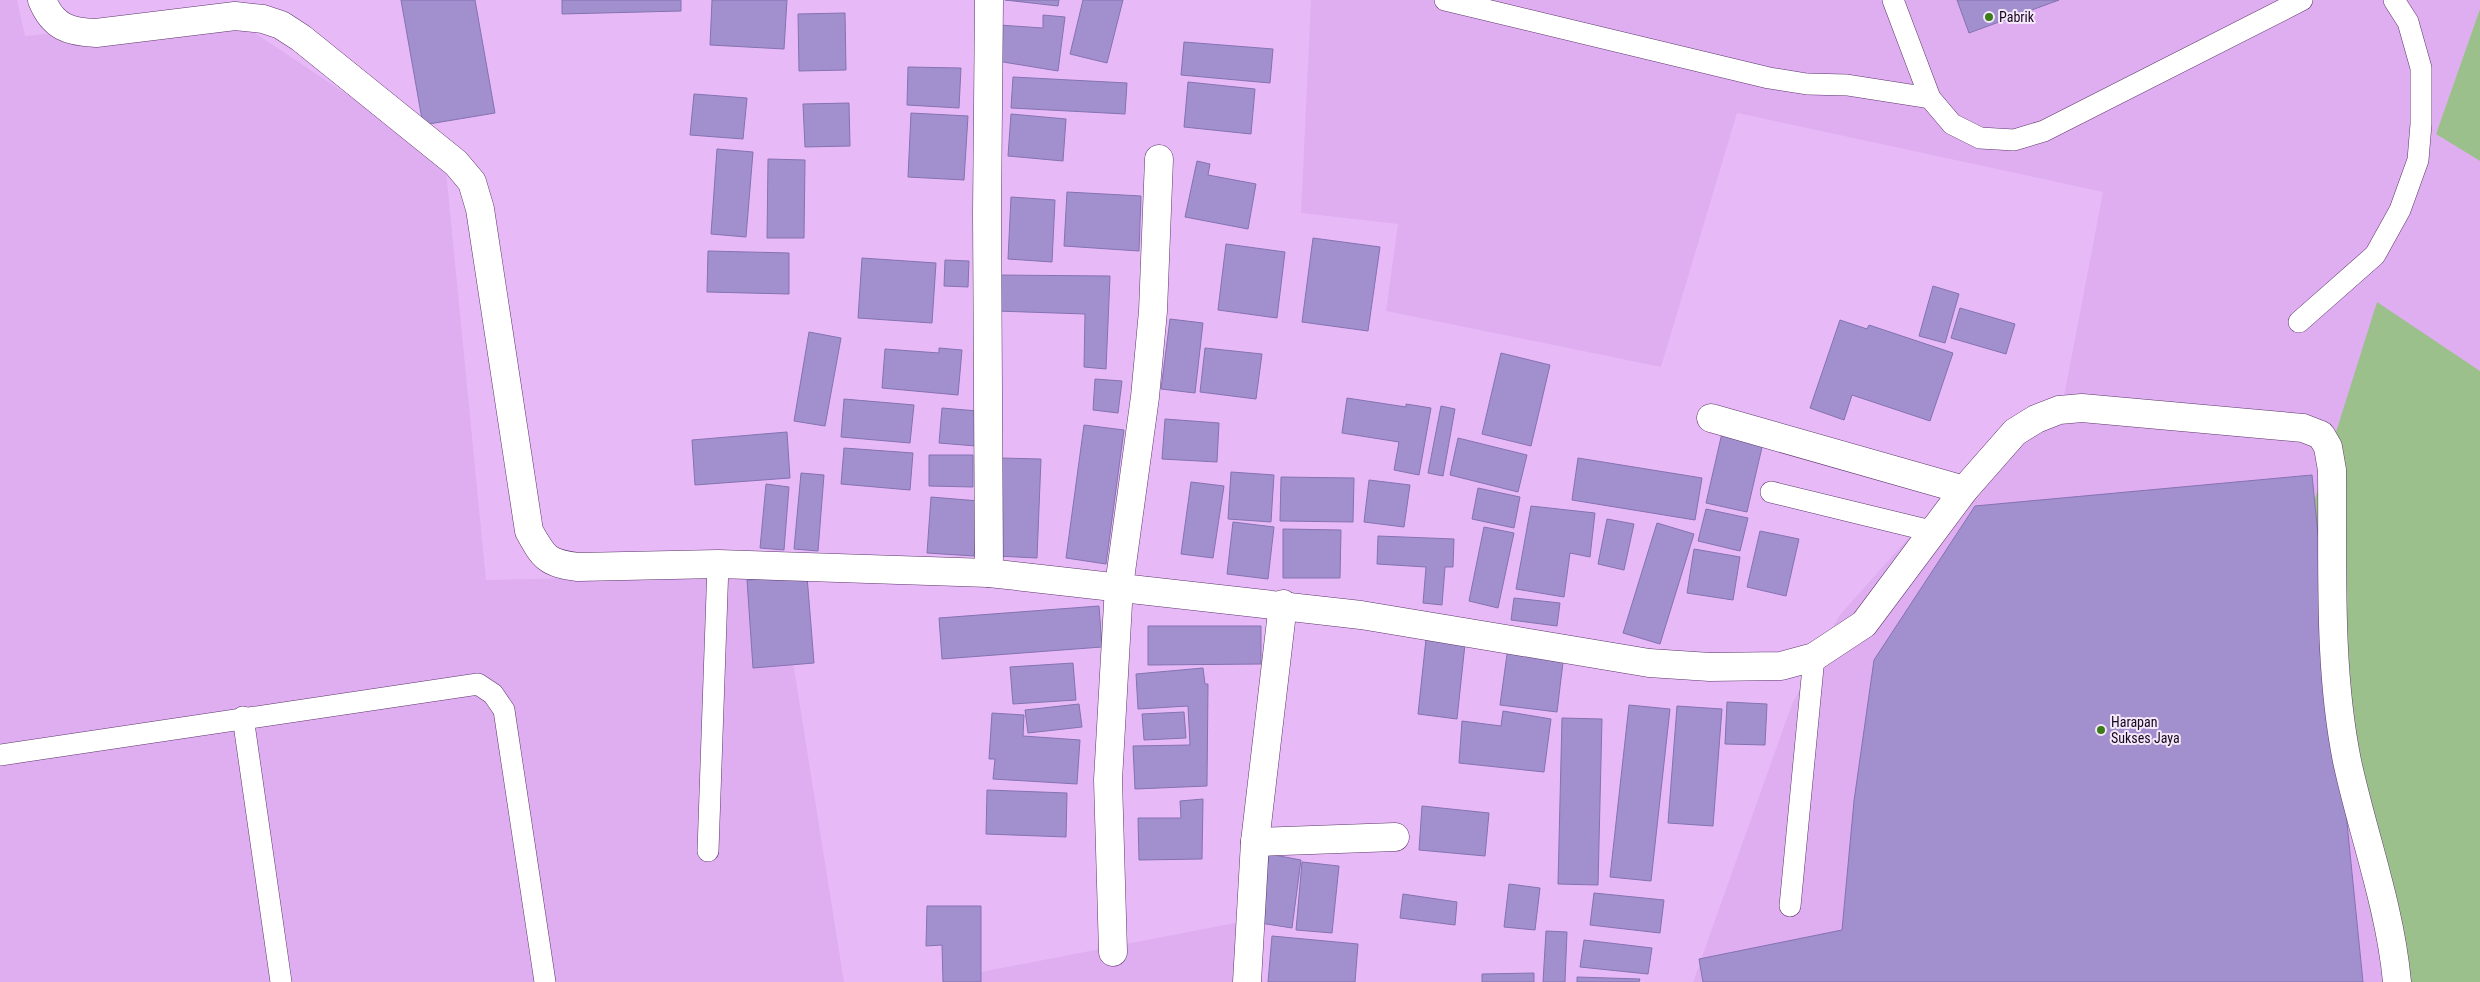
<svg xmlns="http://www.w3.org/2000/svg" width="2480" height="982" viewBox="0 0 2480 982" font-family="'Roboto Condensed',sans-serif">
  <rect width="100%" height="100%" fill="#e7baf7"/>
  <g fill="#dfaef1">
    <polygon points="0,0 17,0 25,36 228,15 445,160 486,580 779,574 844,982 0,982"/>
    <polygon points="1311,0 2480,0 2480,9 2436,134 2480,161 2480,371 2377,303 2337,763 2386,982 1693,982 1792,704 1839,616 1944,498 2062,407 2103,192 1737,113 1661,367 1386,311 1398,224 1301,213"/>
    <polygon points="1245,921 1237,982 959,982 960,976"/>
  </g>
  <g fill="#9bc08c">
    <polygon points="2480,9 2480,161 2436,134"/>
    <polygon points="2377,302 2480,371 2480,982 2386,982 2337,763 2313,505"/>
  </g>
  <g fill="#a18fce" stroke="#8572b1">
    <polygon points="401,0 475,0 495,113 423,125"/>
    <polygon points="562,0 681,0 681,11 562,14"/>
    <polygon points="712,0 787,0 784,49 710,45"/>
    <polygon points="1005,0 1059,0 1058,6"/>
    <polygon points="1083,0 1123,0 1107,63 1070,54"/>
    <polygon points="1957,0 2059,0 1969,33"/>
    <polygon points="845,13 846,70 799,71 798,14"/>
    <polygon points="1043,15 1065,17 1058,71 997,61 999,25 1043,28"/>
    <polygon points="1184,42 1273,49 1270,83 1181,75"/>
    <polygon points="908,67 961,68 959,108 907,105"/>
    <polygon points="1013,77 1127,83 1125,114 1011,108"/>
    <polygon points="1188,82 1255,89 1251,134 1184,127"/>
    <polygon points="694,94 747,98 743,139 690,135"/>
    <polygon points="849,103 850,146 805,147 803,104"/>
    <polygon points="911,113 968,116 964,180 908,177"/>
    <polygon points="1011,114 1066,119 1063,161 1008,156"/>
    <polygon points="717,149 753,152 746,237 711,234"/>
    <polygon points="768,159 805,160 804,238 767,238"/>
    <polygon points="1197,161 1210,164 1208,175 1256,184 1248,229 1185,217"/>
    <polygon points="1067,192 1141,196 1139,251 1064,246"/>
    <polygon points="1011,197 1055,200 1052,262 1008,259"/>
    <polygon points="1313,238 1380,247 1368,331 1302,322"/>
    <polygon points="1226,244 1285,252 1277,318 1218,310"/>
    <polygon points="708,251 789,253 789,294 707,292"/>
    <polygon points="862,258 936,263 932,323 858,318"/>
    <polygon points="945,260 969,261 968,287 944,286"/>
    <polygon points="997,275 1110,276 1106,369 1084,367 1085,314 996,311"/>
    <polygon points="1933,286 1959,294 1945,343 1919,336"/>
    <polygon points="1960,308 2015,324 2006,354 1951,338"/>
    <polygon points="1170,319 1203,323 1195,393 1161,389"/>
    <polygon points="1840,320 1867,329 1869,325 1953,353 1930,421 1852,395 1844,420 1810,408"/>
    <polygon points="809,332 841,338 825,426 794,421"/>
    <polygon points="939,348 962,350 958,395 882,388 885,349 939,353"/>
    <polygon points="1205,348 1262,354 1256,399 1200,392"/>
    <polygon points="1501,353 1550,365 1531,446 1482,434"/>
    <polygon points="1095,379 1122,381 1118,413 1093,410"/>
    <polygon points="1347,398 1406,407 1406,404 1431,408 1419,475 1394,470 1399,442 1342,433"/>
    <polygon points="844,399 914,405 910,443 841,437"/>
    <polygon points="1441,406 1455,409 1443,476 1428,473"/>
    <polygon points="942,408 978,411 976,446 939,443"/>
    <polygon points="1165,419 1219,423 1217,462 1162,459"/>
    <polygon points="1084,425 1124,430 1106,564 1066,558"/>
    <polygon points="787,432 790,478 695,485 692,440"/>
    <polygon points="1722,433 1763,443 1747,512 1706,503"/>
    <polygon points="1458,438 1527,455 1518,492 1450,475"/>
    <polygon points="844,448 913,453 910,490 841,484"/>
    <polygon points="929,455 973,455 973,487 929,486"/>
    <polygon points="1001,458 1041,459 1037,558 996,556"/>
    <polygon points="1578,458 1702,478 1695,520 1572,500"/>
    <polygon points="1231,472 1274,475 1271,522 1228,519"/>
    <polygon points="801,473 824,475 818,551 794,549"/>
    <polygon points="2312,475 2363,982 1703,982 1699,959 1842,930 1854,801 1874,660 1975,506"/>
    <polygon points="1281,477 1354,478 1353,522 1280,521"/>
    <polygon points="1369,480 1410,485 1404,527 1364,522"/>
    <polygon points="1191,482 1224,486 1213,558 1181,554"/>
    <polygon points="766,484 789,487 784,550 760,548"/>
    <polygon points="1478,488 1520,497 1514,528 1472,519"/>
    <polygon points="931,497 979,501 974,556 927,553"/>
    <polygon points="1531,506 1595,513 1590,557 1570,553 1564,597 1516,589"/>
    <polygon points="1706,509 1748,518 1740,551 1698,541"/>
    <polygon points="1607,519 1634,524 1624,570 1598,564"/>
    <polygon points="1233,522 1274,527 1268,579 1227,574"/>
    <polygon points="1657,523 1694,534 1660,644 1623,633"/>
    <polygon points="1484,527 1514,533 1498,608 1469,601"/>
    <polygon points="1283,529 1341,530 1340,578 1283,578"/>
    <polygon points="1760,531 1799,539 1786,596 1747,587"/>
    <polygon points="1378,536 1454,539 1453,567 1445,567 1442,605 1423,603 1426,567 1377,564"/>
    <polygon points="1694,549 1740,557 1733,600 1687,593"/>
    <polygon points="807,576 814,663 753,668 747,580"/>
    <polygon points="1514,598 1560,603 1557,626 1511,620"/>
    <polygon points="1099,606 1102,647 942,659 939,618"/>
    <polygon points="1148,626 1261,626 1261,664 1148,665"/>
    <polygon points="1426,639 1465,644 1457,719 1418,714"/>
    <polygon points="1508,647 1564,654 1557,712 1500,705"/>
    <polygon points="1073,663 1076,700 1013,704 1010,667"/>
    <polygon points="1203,668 1205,684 1208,684 1207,786 1135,789 1133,746 1190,745 1188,706 1138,709 1136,674"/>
    <polygon points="1727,702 1767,704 1765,745 1725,744"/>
    <polygon points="1079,704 1082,727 1028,733 1025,710"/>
    <polygon points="1629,705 1670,709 1651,881 1610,877"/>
    <polygon points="1677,706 1722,709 1713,826 1668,823"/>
    <polygon points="1503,711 1551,719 1544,772 1459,763 1462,721 1501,726"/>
    <polygon points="1184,712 1186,738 1144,740 1142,714"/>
    <polygon points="992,713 1024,715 1023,736 1080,740 1077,784 993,779 995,759 989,759"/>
    <polygon points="1562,718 1602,719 1598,885 1558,884"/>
    <polygon points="987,790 1067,793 1066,837 986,834"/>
    <polygon points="1203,799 1202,859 1139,860 1138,818 1181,818 1180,801"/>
    <polygon points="1422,806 1489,813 1485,856 1419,850"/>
    <polygon points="1269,854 1301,860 1292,928 1260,923"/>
    <polygon points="1302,862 1339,866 1332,933 1296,930"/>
    <polygon points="1509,884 1540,888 1535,930 1504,927"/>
    <polygon points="1594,893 1664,900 1660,933 1590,925"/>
    <polygon points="1403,894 1457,902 1455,925 1400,918"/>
    <polygon points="927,906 981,906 981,982 943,982 942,945 926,946"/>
    <polygon points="1546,931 1567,932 1565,982 1543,982"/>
    <polygon points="1272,936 1358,944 1355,982 1268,982"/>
    <polygon points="1584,940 1652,948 1648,974 1580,967"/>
    <polygon points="1534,973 1534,982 1482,982 1482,974"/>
    <polygon points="1577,977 1640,979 1639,982 1577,982"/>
  </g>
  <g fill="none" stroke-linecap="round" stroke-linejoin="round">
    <defs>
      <g id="lane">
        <polyline points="1445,0 1769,78 1807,84 1847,85 1930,98"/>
        <polyline points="1893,0 1930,98 1952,124 1980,138 2014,140 2044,131 2302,0"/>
        <polyline points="2299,322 2375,255 2400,210 2418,160 2421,124 2421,68 2408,22 2394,0"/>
        <polyline points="1771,492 1935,532"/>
        <polyline points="243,717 281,982"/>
        <polyline points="0,755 478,684 493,694 504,710 545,982"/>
        <polyline points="708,851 718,564"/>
        <polyline points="1790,906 1814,657"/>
      </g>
      <g id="street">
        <path d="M42,0C53,27 69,32 96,33L235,16L263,19L281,25L301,38L456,163L472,182L480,209L529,531C544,558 547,563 578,567L718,564L989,573L1361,615L1649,663L1710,667L1781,666L1814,657L1864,624L1964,490L2015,432L2036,419L2059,410L2082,408L2303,428L2321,435L2328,447L2332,470C2333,566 2328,666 2347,761C2363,835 2390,906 2397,982"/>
        <polyline points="989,0 987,213 989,573"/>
        <polyline points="1711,418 1964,490"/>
        <polyline points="1255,842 1395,837"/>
        <polyline points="1113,952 1108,780 1119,586 1145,397 1153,311 1159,159"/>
        <polyline points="1247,982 1255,842 1283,604"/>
      </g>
    </defs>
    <use href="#lane" stroke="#5d366b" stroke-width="22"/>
    <use href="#street" stroke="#5d366b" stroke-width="29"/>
    <use href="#lane" stroke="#fff" stroke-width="21"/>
    <use href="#street" stroke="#fff" stroke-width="28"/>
  </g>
  <g fill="#3c7b19" stroke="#f6e8fb" stroke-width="2">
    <circle cx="1989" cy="17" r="5"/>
    <circle cx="2101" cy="730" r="5"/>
  </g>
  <g text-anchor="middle" stroke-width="4" stroke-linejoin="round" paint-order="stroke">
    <g font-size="14" fill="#17071d" stroke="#f6e8fb" text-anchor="start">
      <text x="1999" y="22">Pabrik</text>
      <text x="2111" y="727">Harapan<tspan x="2111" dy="16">Sukses Jaya</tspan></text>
    </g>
  </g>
</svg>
